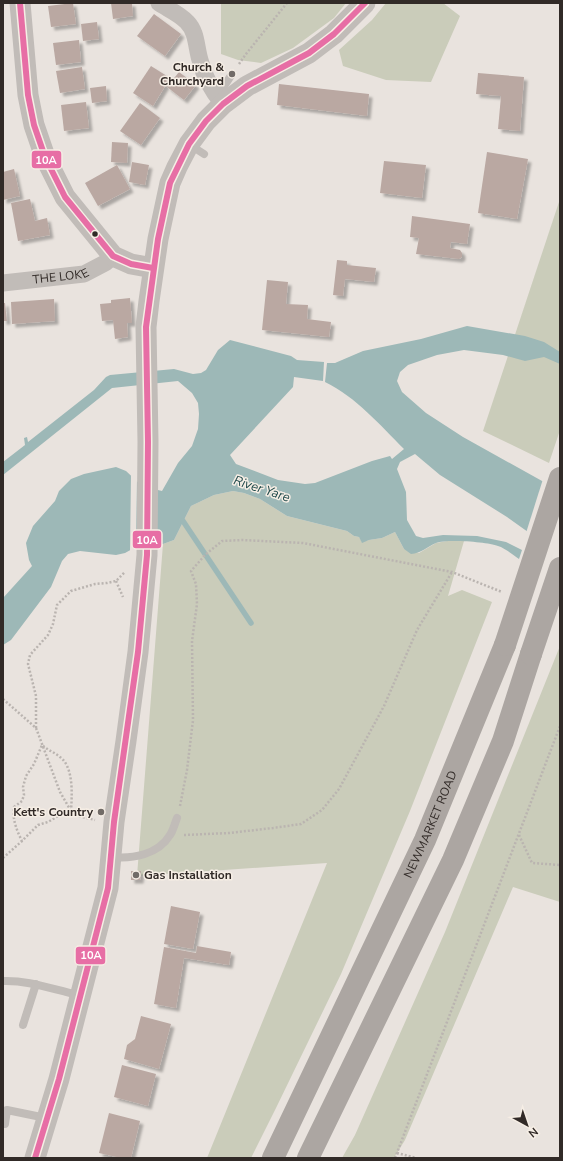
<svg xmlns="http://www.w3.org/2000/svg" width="563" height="1161" viewBox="0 0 563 1161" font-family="'Nunito Sans',sans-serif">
  <defs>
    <filter id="shadow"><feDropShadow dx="3.5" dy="3.5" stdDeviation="1" flood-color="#0004"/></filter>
  </defs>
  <rect width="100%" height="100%" fill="#e9e3de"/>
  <g fill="#caccba">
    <polygon points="221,3 346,3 334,18 293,48 261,63 238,60 221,54"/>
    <polygon points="386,3 443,3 460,16 431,82 386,80 343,66 339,50 372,20"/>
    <polygon points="560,199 560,430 549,463 483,431"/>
    <polygon points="233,491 244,493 260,499 287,516 347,531 354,536 359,537 362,542 369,540 382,538 395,532 404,549 419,553 436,543 447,541 464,541 448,596 462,590 492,602 410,811 341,974 276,1108 251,1158 207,1158 327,863 137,876 163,544 174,540 191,506 214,495"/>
    <polygon points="560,646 560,902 513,887 405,1140 394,1158 342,1158 355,1135 445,932"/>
  </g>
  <path fill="#9db8b7" d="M467,326L525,336L544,342L560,352V364L544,357L525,361L503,355L464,350L437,355L408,365L400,372L397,381L402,392L426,413L463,437L560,491L528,532L507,517L440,475L415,454L400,462L397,469L406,492L407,520L416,536L423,538L443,535L477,536L506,542L522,550L519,559C513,555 505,548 498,546C487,542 447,539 436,543C427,547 421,553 411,554L404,549L395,532L382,538L369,540L362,543L359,537L354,536L347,531L287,516L260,499L244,493L233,491L214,495L191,506L174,540L163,544L143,543L125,553L116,555L80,551L68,554L62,561L51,587L11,640L3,645V598L32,566L29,560L26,543L33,526L55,501L59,491L71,479L84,474L116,467L126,471L142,486L162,491L178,463L192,446L198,429L199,414L198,403L192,393L178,381L112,388L3,475V462L25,445L24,438L27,437L28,442L94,390L106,377L110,375L174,369L193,374L201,373L206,370L218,350L230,340L291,356L297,360L324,362L323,381L294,377L293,387L230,455L236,464L278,480L305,484L315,483L372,461L390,456L392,459L404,449C380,425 356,397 325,382L327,363H335L363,351L421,339Z"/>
  <g fill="#e9e3de">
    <polygon points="131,473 137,479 136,547 140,539 154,538 158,546 143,545 130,552"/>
    <polygon points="543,479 560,488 560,555 526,533"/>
  </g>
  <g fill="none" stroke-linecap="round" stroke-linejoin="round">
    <polyline stroke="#9db8b7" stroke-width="5.5" points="183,521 251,623"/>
  </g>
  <g fill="#baa8a2" filter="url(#shadow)">
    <polygon points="73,3 76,24 51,27 48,6"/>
    <polygon points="111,3 132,3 133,16 113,19"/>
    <polygon points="154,14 181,34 165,56 137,36"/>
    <polygon points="97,22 99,39 83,41 81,24"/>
    <polygon points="79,40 81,62 56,65 53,43"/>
    <polygon points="151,66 170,78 153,106 133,93"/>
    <polygon points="82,67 85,89 60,93 56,71"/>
    <polygon points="179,72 196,85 184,100 167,87"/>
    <polygon points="478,73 524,77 520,131 498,129 501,96 476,94"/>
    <polygon points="279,84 369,94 367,116 277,105"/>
    <polygon points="106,86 107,101 92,103 90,88"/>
    <polygon points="86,102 89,128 64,131 61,105"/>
    <polygon points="140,103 160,118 141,145 120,131"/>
    <polygon points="112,142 128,143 127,163 111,162"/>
    <polygon points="487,152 528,159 517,219 478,213"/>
    <polygon points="384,161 426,165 422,198 380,193"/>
    <polygon points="132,162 149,165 145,185 129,182"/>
    <polygon points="117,165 130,189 98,206 85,183"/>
    <polygon points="14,169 20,196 3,200 3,172"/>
    <polygon points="30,199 35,221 47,218 50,235 18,241 11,203"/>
    <polygon points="412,216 470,224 467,244 451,242 450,248 460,250 462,253 462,257 459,259 416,254 419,238 410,237"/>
    <polygon points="337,260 347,261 347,265 376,268 374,282 345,279 343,296 333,295"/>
    <polygon points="267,280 288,282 286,304 308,305 307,319 331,322 329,337 262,330"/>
    <polygon points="130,298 132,323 127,323 128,337 115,339 113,320 102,321 100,304 111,303 111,300"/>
    <polygon points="54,299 55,321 12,324 11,302"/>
    <polygon points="3,303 5,303 7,321 3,321"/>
    <polygon points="131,871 141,871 140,880 131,880"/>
    <polygon points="171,906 200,912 193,949 164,944"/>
    <polygon points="197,946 231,952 229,965 184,958 176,1008 154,1004 164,947 196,953"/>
    <polygon points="141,1016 171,1024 159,1069 124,1059 127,1045 135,1039"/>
    <polygon points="122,1065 156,1074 148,1106 114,1097"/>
    <polygon points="109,1113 140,1121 131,1158 121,1158 99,1153"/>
  </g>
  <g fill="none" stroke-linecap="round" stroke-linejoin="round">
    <g stroke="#bab4b0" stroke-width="2.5" stroke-dasharray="2 2" stroke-linecap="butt">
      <polyline points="239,64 246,54 287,3"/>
      <polyline points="116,581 123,597"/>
      <polyline points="3,699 36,728 60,792 71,811 75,815 95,820"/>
      <polyline points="36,728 36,696 28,664 30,655 48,635 53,624 57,605 71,591 95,584 107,583 116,581 125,572"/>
      <polyline points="180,806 187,770 193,720 192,641 197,604 196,584 191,571 205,555 222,541 242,540 303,543 452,572 502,592"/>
      <polyline points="184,835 229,833 273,828 301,824 322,810 339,789 384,706 417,630 452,572"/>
      <polyline points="519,835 532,863 560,865"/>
      <path d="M3,858L22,841L38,825L48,822L65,812L71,811C72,796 74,767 60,757C54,752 49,751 42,745L34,764L26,776L23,787L24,795L22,801L14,807C12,819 17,831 22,841"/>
      <polyline points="397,1153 416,1158"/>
      <polyline points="395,1158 560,726"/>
    </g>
    <g stroke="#c1bcb8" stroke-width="8">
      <polyline points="217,97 232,74"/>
      <polyline points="190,145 204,154"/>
      <path d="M112,857C132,859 158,855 170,835C173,831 175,823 177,818"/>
      <path d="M3,981C29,980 54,990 79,995"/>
      <polyline points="23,1025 36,984"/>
      <polyline points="3,1124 5,1124 7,1110 46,1118"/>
    </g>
    <g stroke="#c1bcb8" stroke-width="17">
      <path d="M159,3C168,9 180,14 187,22C197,32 196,47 200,60C204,76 212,91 223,104"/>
      <path id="s1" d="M3,283L84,274L105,263L113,256"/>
    </g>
    <g stroke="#c1bcb8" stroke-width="21">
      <polyline points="20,3 28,95 34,125 45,157 65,197 113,256 131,264 153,268"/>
      <polyline points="35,1158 59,1079 108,888 114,822 126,741 138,652 147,555 148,442 146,327 149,301 158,239 170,183 177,167 189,144 206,121 223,104 247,86 309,53 334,34 365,3"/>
    </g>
    <g stroke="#aca6a2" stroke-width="22">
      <path id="s2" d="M273,1158L425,840L505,645"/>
      <polyline points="308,1158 453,860 503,741 531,654"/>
    </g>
    <g stroke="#aca6a2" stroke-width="22">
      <polyline points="505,645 560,478"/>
      <polyline points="531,654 560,568"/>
    </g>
    <defs>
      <g id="bus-1">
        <polyline points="20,3 28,95 34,125 45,157 65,197 113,256 131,264 153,268"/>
        <polyline points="35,1158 59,1079 108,888 114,822 138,652 147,555 148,442 146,327 158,239 170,183 189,144 206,121 223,104 247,86 309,53 334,34 365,3"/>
      </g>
    </defs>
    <use href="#bus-1" stroke="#f6eee5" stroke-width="9"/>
    <use href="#bus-1" stroke="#e76ea5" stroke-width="6"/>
  </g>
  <g fill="#716b67" stroke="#f6eee5" stroke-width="1.5">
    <circle cx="232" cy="74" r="4"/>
    <circle cx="101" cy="812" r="4"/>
    <circle cx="136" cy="875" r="4"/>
  </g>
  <circle fill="#312a27" stroke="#f6eee5" stroke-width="1.5" cx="95" cy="234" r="3.5"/>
  <g text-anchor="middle" stroke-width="3" stroke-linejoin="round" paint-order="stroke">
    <g font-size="12" font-weight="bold" fill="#312a27" stroke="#f6eee5" text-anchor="end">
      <text x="224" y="71">Church &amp;<tspan x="224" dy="14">Churchyard</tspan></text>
      <text x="93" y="816">Kett's Country</text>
      <text x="144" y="879" text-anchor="start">Gas Installation</text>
    </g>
    <g font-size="12" fill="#312a27" stroke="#f6eee5">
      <text dy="4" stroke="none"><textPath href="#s1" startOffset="58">THE LOKE</textPath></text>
      <text dy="4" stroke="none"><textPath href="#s2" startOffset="369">NEWMARKET ROAD</textPath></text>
    </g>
    <g font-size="13" font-style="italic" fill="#224b4c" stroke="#f6eee5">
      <text transform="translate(262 488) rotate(18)" y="5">River Yare</text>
    </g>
  </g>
  <g stroke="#f6eee5" stroke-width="1.5">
    <rect x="31" y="150" width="31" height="19" rx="4" fill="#e76ea5"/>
    <rect x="132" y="530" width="30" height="19" rx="4" fill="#e76ea5"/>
    <rect x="75" y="946" width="31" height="19" rx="4" fill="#e76ea5"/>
  </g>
  <g font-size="11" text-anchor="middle" font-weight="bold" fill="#fff">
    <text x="46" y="164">10A</text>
    <text x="147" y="544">10A</text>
    <text x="91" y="959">10A</text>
  </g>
  <rect width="563" height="1161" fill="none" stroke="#312a27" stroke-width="8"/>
  <g transform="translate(527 1125) rotate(140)" stroke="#f6eee5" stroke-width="3" paint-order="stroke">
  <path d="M0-3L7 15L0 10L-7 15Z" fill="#312a27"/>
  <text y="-6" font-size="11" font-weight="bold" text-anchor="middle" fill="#312a27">N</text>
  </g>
</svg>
